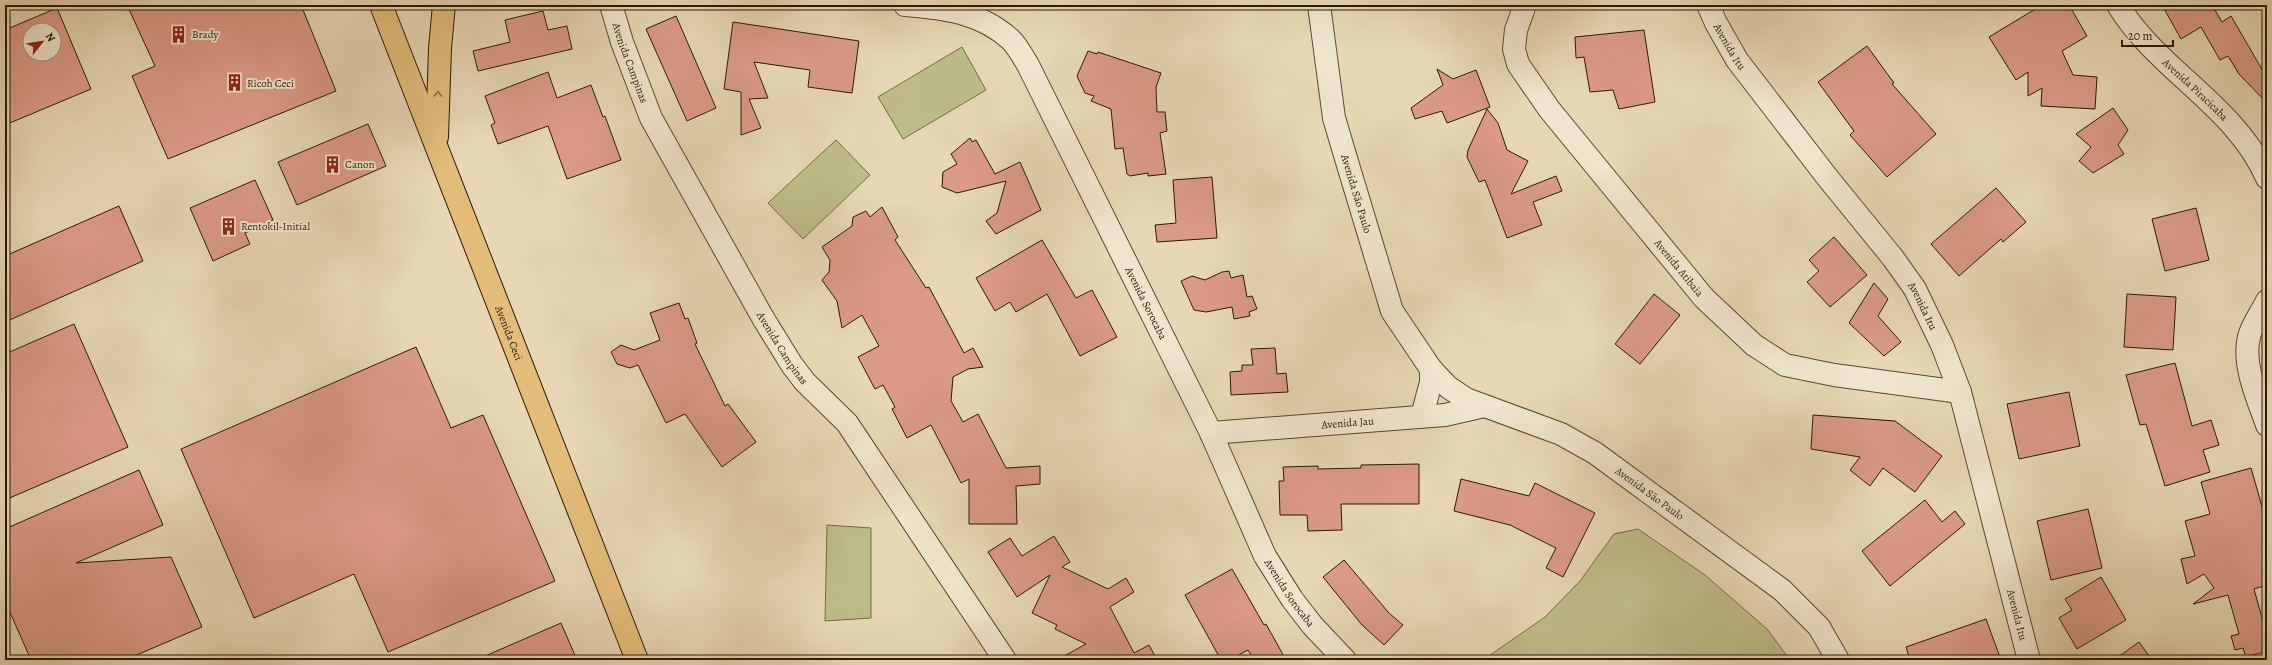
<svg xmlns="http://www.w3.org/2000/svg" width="2272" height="665" viewBox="0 0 2272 665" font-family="Alegreya,serif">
  <rect width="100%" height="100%" fill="#e7d7b4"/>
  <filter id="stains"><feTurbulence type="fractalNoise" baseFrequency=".005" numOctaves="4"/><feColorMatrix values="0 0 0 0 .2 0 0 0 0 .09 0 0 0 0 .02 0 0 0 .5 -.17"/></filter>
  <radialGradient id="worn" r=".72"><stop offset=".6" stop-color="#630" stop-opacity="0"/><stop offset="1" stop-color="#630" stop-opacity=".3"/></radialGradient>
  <g fill="#bdbc88" stroke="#736b46">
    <polygon points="962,47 986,90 903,139 878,97"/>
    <polygon points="836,140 870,175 803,239 768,203"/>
    <polygon points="827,525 871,528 871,618 825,621"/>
    <polygon points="1638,529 1705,575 1767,629 1790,660 1483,660 1545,617 1580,581 1614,534"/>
  </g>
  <g fill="#db9a87" stroke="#291a03" fill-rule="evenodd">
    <polygon points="127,5 301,5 336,91 168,159 132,76 155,66"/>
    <polygon points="2042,5 2069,5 2087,36 2062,51 2073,75 2097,77 2095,109 2041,106 2042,88 2028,96 2028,72 2016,80 1989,37"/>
    <polygon points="2162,5 2212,5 2222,22 2231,16 2267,78 2267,103 2239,74 2228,56 2220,60 2201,27 2181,39"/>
    <path d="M57,8L91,89L5,125V30ZM30,30H54V54H30Z"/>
    <polygon points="543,11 548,30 567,26 572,49 478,71 473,51 510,42 505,20"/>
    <polygon points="676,16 716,108 687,121 646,29"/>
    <polygon points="733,22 859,41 852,93 808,87 810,70 754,62 768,98 749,99 761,128 741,135 741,92 724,89"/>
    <polygon points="1644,30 1655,102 1619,109 1613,90 1590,92 1584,57 1576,58 1575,37"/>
    <polygon points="1867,46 1894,83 1892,84 1936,134 1887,177 1850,135 1854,131 1818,82"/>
    <polygon points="1088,51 1097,54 1098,52 1161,73 1156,87 1157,112 1165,112 1167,131 1160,133 1166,174 1148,176 1148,173 1130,176 1127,174 1123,148 1115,149 1111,109 1091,101 1094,96 1085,93 1077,76"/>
    <polygon points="1437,69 1453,79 1476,70 1490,107 1447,123 1442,111 1415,119 1411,108 1443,85"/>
    <polygon points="548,72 557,98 591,85 603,117 605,116 621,160 567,179 548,126 498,144 491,125 495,123 485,96"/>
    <polygon points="2113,108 2128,130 2118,145 2124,154 2093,173 2079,161 2091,147 2076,134"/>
    <polygon points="1487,109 1498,123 1507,150 1528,161 1511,194 1556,176 1562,191 1533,202 1542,225 1507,238 1485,180 1479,182 1467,157 1468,150"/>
    <polygon points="368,124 386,166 297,205 278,162"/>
    <polygon points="970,138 972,142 976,140 995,174 1020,162 1041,210 996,234 986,221 997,213 1006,181 957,193 942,187 943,172 957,164 951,154"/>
    <polygon points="1212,177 1217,238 1157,242 1155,225 1176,223 1173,180"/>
    <polygon points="255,180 273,220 245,233 250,244 213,261 190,208"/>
    <polygon points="1996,188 2026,222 2003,242 2001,239 1959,276 1931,244"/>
    <polygon points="119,206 143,261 5,322 5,256"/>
    <polygon points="882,207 898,237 895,240 926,288 929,287 964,353 973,348 983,367 968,369 953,377 951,401 963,422 978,414 1006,468 1040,466 1040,484 1016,486 1017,524 969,524 969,479 961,483 931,425 907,438 892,409 895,407 883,385 875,389 858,357 879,346 862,315 842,328 837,301 822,280 829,272 830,260 822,247 852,226 853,217 866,211 870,217"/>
    <polygon points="2196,208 2209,260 2165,271 2152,219"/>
    <polygon points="1834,237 1867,275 1830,307 1807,282 1819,271 1809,260"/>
    <polygon points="1042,240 1076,298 1092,290 1117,337 1080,356 1047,294 1016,312 1010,302 995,311 976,278"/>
    <polygon points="1229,271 1231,278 1243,275 1247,297 1252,296 1257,309 1249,312 1250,316 1234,319 1232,307 1206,312 1194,310 1181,281 1192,276 1205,280 1222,272"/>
    <polygon points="1874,283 1888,299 1878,316 1901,342 1884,356 1849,323"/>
    <polygon points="1654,294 1680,315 1640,364 1615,344"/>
    <polygon points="2127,294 2176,297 2173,350 2124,347"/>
    <polygon points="679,303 685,319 688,318 697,343 695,344 725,406 728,404 756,442 722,467 685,414 666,423 638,365 630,368 617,364 611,352 621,345 634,350 660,340 650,313"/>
    <polygon points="74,324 128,447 5,500 5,354"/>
    <polygon points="416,347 451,428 483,415 555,581 388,652 354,574 254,618 181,449"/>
    <polygon points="1275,348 1277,374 1286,373 1288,392 1231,395 1230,372 1242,371 1242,365 1253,365 1251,349"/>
    <polygon points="2175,363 2192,426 2211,420 2219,445 2203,450 2210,472 2165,486 2146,424 2140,425 2126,375"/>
    <polygon points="2069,392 2080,446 2019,459 2007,404"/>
    <polygon points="1813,415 1895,421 1942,456 1915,492 1883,468 1870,486 1850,470 1860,457 1811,449"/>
    <polygon points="1419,464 1419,504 1341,504 1342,530 1308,531 1307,515 1280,515 1279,481 1284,481 1283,467 1318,466 1318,469 1361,468 1361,465"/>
    <polygon points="2251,468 2267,524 2267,585 2254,589 2267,636 2267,651 2246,657 2243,648 2235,650 2231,636 2239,634 2228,595 2193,604 2214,588 2204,574 2187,584 2181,559 2195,556 2185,521 2210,514 2201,482"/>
    <polygon points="139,470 163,525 76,563 171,557 202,627 125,660 31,660 5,601 5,529"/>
    <polygon points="1461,479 1529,496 1535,483 1595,513 1563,577 1546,568 1556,548 1510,525 1454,511"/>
    <polygon points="1925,500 1942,522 1955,511 1965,524 1890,586 1862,551"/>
    <polygon points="2088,509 2102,568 2051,580 2037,521"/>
    <polygon points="1054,536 1070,562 1062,567 1108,589 1126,578 1134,592 1110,607 1134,653 1149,645 1157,660 1057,660 1086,644 1055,629 1057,625 1032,613 1050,575 1017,597 988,552 1010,538 1022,556"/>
    <polygon points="1344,560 1389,613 1403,625 1384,645 1362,625 1323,577"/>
    <polygon points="1232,569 1264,625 1266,624 1286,660 1254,660 1248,650 1230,660 1221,660 1185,595"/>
    <polygon points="2101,577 2126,620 2077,649 2059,618 2072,610 2065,599"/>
    <polygon points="1986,619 2001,660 1910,660 1906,647"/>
    <polygon points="561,623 577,660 476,660"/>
    <polygon points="2139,642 2152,660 2114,660"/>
  </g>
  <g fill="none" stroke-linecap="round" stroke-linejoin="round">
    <defs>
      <g id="minor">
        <path id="s1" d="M611,5L622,42L651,118L763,318L792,365L805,382L847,423L1005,660"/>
        <path id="s2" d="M905,5C943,8 981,12 1011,40C1018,47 1023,57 1028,65L1211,433L1265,556L1292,599L1312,625L1345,660"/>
        <path id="s3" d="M1319,5L1334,118L1345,155L1392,311L1431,369L1448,387L1466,399L1561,434L1595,453L1782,590L1819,627L1838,660"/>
        <path id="s4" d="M1525,5L1516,30L1514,49L1518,64L1549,109L1704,298L1754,345L1785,365L1834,375L1960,392"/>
        <path id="s5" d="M1708,5L1716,23L1737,60L1827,177L1893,258L1915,289L1942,345L1960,392L2029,660"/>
        <path id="s6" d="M2118,5C2157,70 2236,106 2267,178"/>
        <path d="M2267,301C2262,311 2251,327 2249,337C2242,365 2258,399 2267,425"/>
        <polyline points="1422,416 1431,382 1431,369"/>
        <path id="s7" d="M1211,433L1445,415L1484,406"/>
      </g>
      <g id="major">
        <path id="s8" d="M381,5L637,660"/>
        <polyline points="437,137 440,48 444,5"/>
      </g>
    </defs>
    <use href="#minor" stroke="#58492f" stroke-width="24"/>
    <use href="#major" stroke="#291a03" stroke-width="24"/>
    <use href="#minor" stroke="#efe5ce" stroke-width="22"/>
    <use href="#major" stroke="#e4bc7a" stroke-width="22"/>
  </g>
  <defs><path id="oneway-chevron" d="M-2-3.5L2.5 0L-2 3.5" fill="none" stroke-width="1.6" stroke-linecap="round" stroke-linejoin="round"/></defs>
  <use stroke="#866b3e" href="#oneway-chevron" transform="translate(438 94) rotate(-88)"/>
  <defs>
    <symbol id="building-bare" viewBox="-9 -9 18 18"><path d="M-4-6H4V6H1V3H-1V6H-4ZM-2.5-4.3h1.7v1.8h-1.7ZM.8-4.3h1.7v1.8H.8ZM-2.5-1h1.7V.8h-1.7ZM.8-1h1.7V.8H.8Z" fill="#8f2418" stroke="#efe5ce" stroke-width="2.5" paint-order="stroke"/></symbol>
  </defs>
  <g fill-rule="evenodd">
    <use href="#building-bare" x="166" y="22" width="25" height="25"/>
    <use href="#building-bare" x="222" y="70" width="25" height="25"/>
    <use href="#building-bare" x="320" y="152" width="25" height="25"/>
    <use href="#building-bare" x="216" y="214" width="25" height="25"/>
  </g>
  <g text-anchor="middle" stroke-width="4" stroke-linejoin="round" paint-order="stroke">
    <g font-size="11" fill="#291a03" stroke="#efe5ce" text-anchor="start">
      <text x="192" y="38">Brady</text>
      <text x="247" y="87">Ricoh Ceci</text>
      <text x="345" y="168">Canon</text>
      <text x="241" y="230">Rentokil-Initial</text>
    </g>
    <g font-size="11" fill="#291a03" stroke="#efe5ce">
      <text dy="4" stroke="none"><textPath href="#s5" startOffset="47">Avenida Itu</textPath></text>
      <text dy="4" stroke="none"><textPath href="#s1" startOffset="61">Avenida Campinas</textPath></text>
      <text dy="4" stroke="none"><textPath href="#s6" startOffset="115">Avenida Piracicaba</textPath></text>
      <text dy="4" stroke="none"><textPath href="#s3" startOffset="193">Avenida São Paulo</textPath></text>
      <text dy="4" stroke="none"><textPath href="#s4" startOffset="321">Avenida Atibaia</textPath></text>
      <text dy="4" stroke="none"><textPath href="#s2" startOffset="410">Avenida Sorocaba</textPath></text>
      <text dy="4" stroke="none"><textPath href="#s5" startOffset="371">Avenida Itu</textPath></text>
      <text dy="4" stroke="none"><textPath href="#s8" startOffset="352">Avenida Ceci</textPath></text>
      <text dy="4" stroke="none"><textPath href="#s1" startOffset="385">Avenida Campinas</textPath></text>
      <text dy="4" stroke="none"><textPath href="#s7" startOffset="137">Avenida Jau</textPath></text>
      <text dy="4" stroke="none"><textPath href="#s3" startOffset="640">Avenida São Paulo</textPath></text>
      <text dy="4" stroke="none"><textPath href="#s2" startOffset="734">Avenida Sorocaba</textPath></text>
      <text dy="4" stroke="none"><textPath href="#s5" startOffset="695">Avenida Itu</textPath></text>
    </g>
  </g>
  <rect width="2272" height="665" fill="none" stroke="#e7d7b4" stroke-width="20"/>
  <rect x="6" y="6" width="2260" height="653" fill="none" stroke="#291a03" stroke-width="2"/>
  <rect x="10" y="10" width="2252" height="645" fill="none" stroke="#291a03"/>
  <g transform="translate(42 42) rotate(60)"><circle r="19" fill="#efe5ce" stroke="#a0947d"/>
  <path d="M0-3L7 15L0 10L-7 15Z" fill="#8f2418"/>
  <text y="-6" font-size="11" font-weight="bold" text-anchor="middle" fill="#291a03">N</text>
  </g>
  <path d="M2122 40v6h51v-6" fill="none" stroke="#291a03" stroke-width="2"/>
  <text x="2128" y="40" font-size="12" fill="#291a03" stroke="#efe5ce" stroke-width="3" paint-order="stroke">20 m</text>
  <rect width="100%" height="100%" filter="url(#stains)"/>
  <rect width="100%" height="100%" fill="url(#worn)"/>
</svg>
